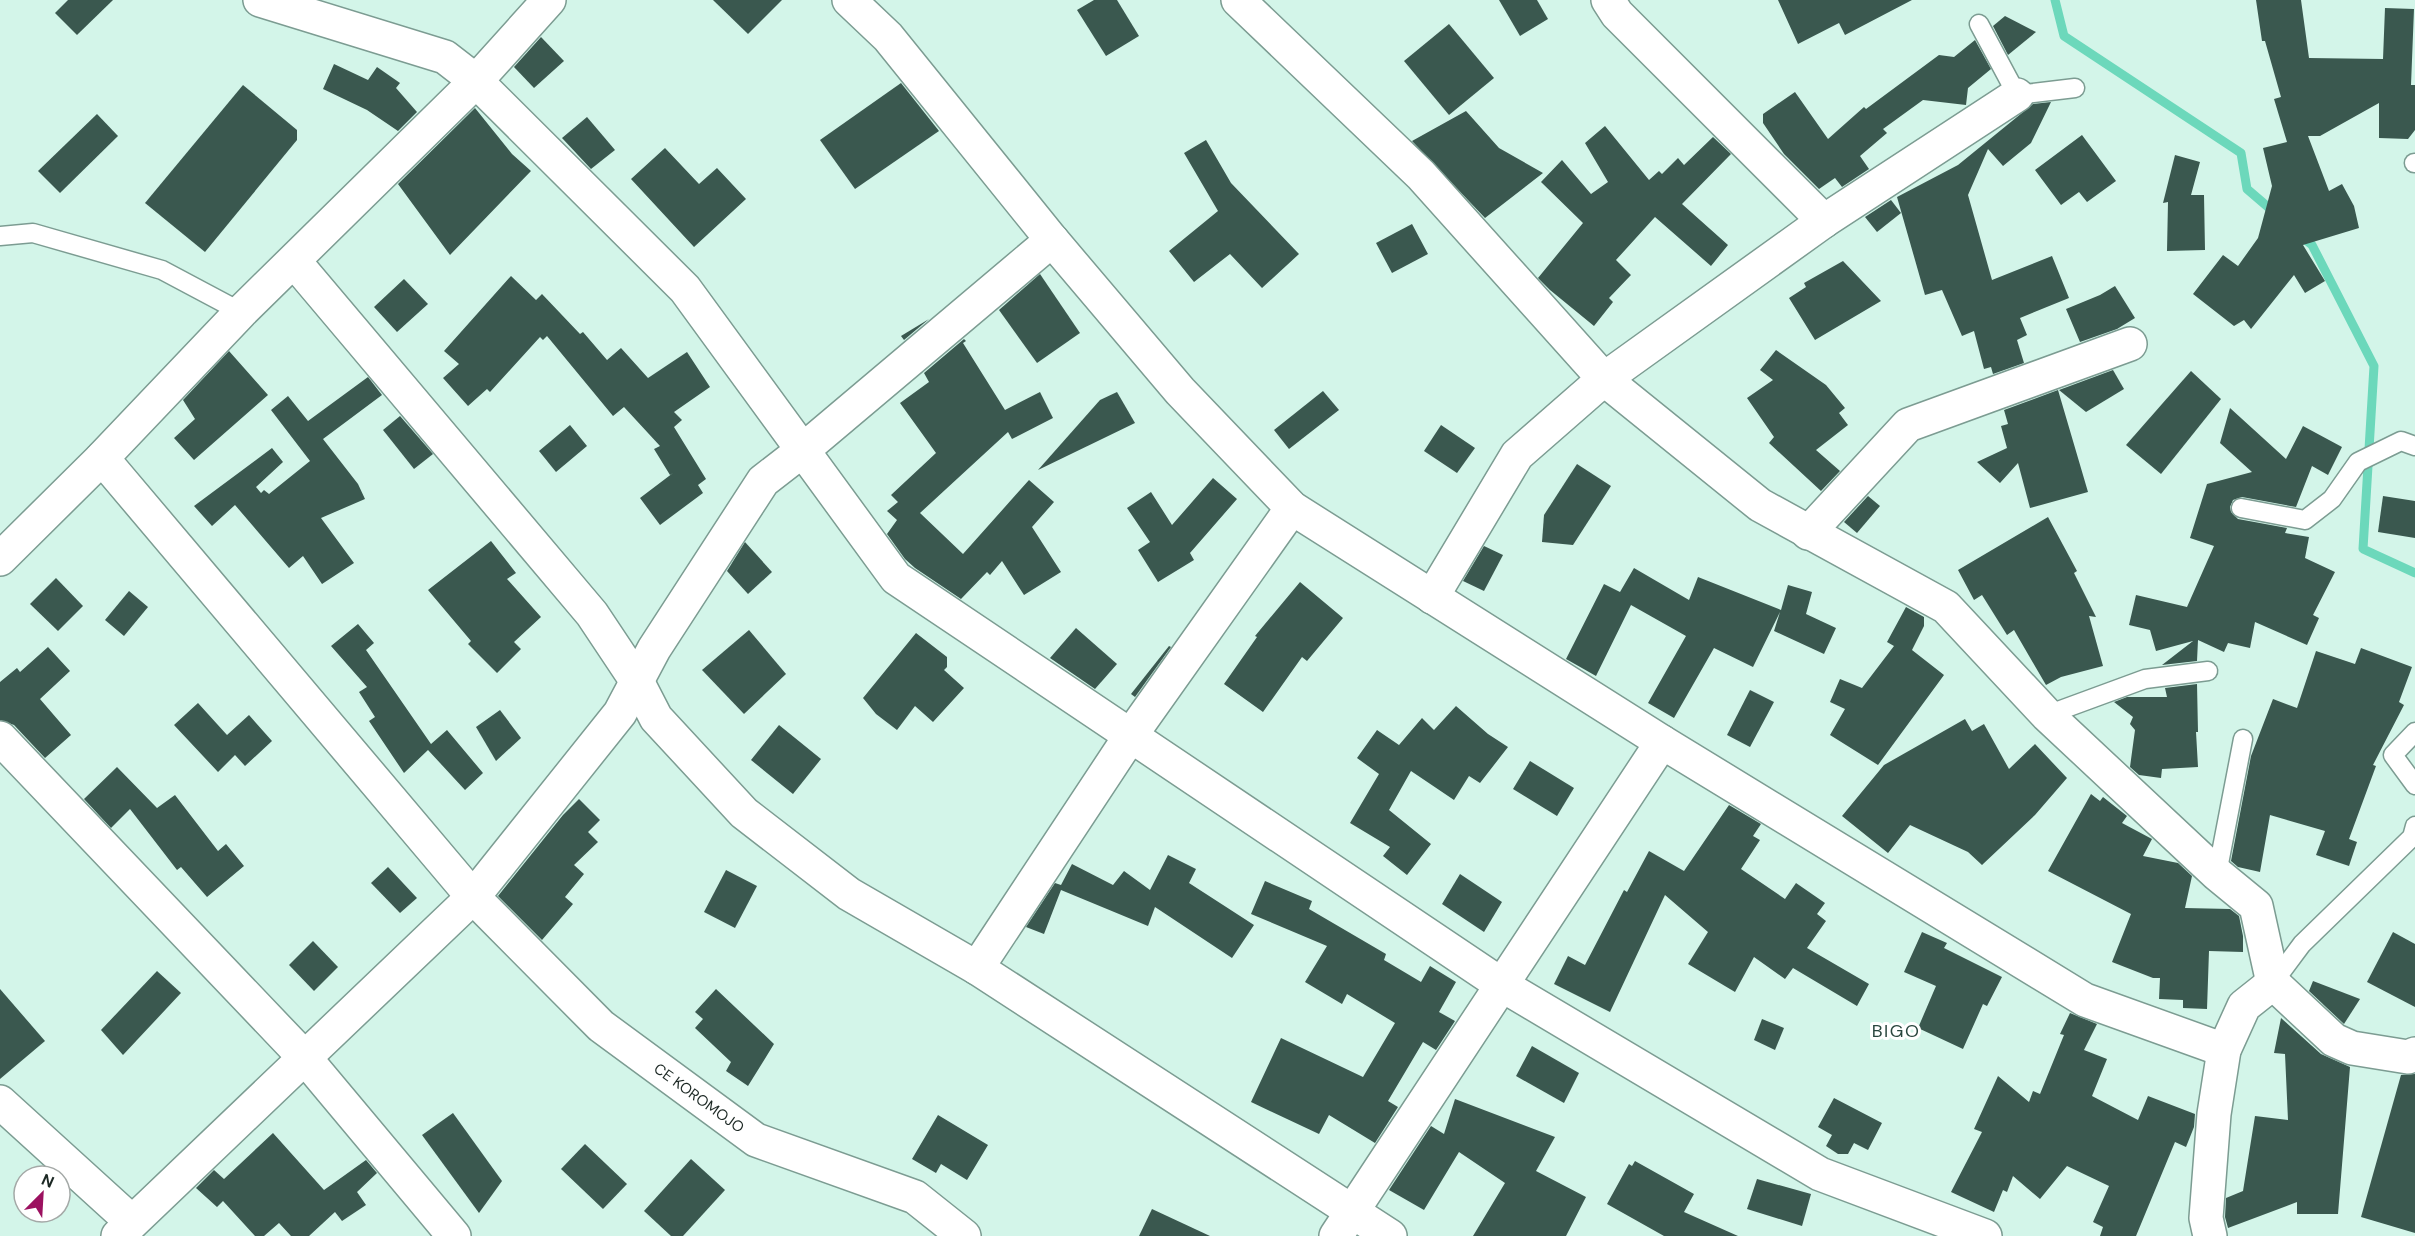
<svg xmlns="http://www.w3.org/2000/svg" width="2415" height="1236" viewBox="0 0 2415 1236" font-family="'DM Sans',sans-serif">
  <rect width="100%" height="100%" fill="#d3f5e9"/>
  <g fill="none" stroke-linecap="round" stroke-linejoin="round">
    <g stroke="#6cd8bb" stroke-width="9">
      <polyline points="2055,0 2064,36 2241,153 2247,189 2275,213"/>
      <polyline points="2301,236 2312,245 2374,366 2363,549 2415,573"/>
    </g>
  </g>
  <g fill="#3a584f">
    <polygon points="68,0 113,0 77,35 55,13"/>
    <polygon points="713,0 782,0 748,34"/>
    <polygon points="1094,0 1117,0 1139,36 1106,56 1077,10"/>
    <polygon points="1499,0 1537,0 1548,19 1520,36"/>
    <polygon points="1778,0 1912,0 1845,35 1839,23 1798,44"/>
    <polygon points="2256,0 2301,0 2309,58 2383,59 2385,8 2414,9 2411,85 2415,85 2415,130 2408,139 2379,138 2379,103 2320,136 2308,136 2329,191 2342,184 2354,206 2359,228 2303,245 2325,281 2305,293 2294,275 2251,329 2244,320 2234,326 2193,294 2223,255 2238,266 2258,238 2272,186 2263,148 2287,142 2274,99 2281,97 2265,41 2262,41"/>
    <polygon points="2005,16 2036,32 2008,55 1993,26"/>
    <polygon points="1449,24 1494,78 1449,115 1404,61"/>
    <polygon points="541,37 564,61 534,88 514,67"/>
    <polygon points="1975,40 1991,69 1968,88 1966,105 1923,100 1883,129 1887,133 1860,156 1869,169 1842,187 1835,178 1819,189 1784,154 1763,123 1763,114 1795,92 1828,139 1864,107 1866,109 1939,55 1954,57"/>
    <polygon points="334,64 368,80 377,67 400,83 396,88 417,112 398,131 367,110 323,89"/>
    <polygon points="901,83 939,131 855,189 820,140"/>
    <polygon points="243,85 297,130 297,140 205,252 145,203"/>
    <polygon points="2051,102 2031,143 2003,166 1988,149 1968,195 1992,280 2052,256 2069,298 2020,318 2027,335 2017,340 2024,363 1993,374 1991,367 1984,369 1974,331 1962,336 1942,290 1925,295 1897,197 1958,165 2033,104"/>
    <polygon points="475,108 512,154 531,171 450,255 398,184"/>
    <polygon points="1466,111 1499,148 1543,173 1485,218 1412,141"/>
    <polygon points="97,114 118,136 60,193 38,171"/>
    <polygon points="587,117 615,150 591,169 562,138"/>
    <polygon points="1605,126 1649,180 1659,171 1662,174 1678,158 1684,165 1713,137 1731,154 1682,204 1728,245 1711,266 1655,217 1616,260 1631,275 1609,298 1613,302 1594,326 1550,290 1538,278 1583,223 1541,182 1562,160 1591,194 1608,182 1585,143"/>
    <polygon points="2082,135 2116,181 2087,202 2079,192 2061,205 2035,170"/>
    <polygon points="1206,140 1231,183 1299,254 1262,288 1230,254 1194,282 1169,251 1218,211 1184,153"/>
    <polygon points="665,148 699,184 717,168 746,199 694,247 631,179"/>
    <polygon points="2175,155 2200,162 2191,195 2204,195 2205,250 2167,251 2168,202 2163,203"/>
    <polygon points="1891,200 1901,213 1877,232 1865,217"/>
    <polygon points="1412,224 1428,254 1392,273 1376,243"/>
    <polygon points="1843,261 1881,301 1815,340 1789,298 1806,287 1804,283"/>
    <polygon points="1040,274 1080,333 1037,363 999,310"/>
    <polygon points="511,276 536,300 542,294 580,334 583,332 607,360 621,348 648,378 687,352 710,387 674,412 682,420 674,427 706,479 698,485 703,493 660,525 640,498 673,473 670,475 654,449 660,446 624,407 613,416 547,336 543,340 540,337 490,392 487,389 468,406 443,378 459,364 444,351"/>
    <polygon points="404,279 428,304 397,332 374,307"/>
    <polygon points="2115,286 2135,318 2117,329 2080,342 2066,309 2100,295"/>
    <polygon points="929,319 904,340 901,336"/>
    <polygon points="964,339 966,341 963,343 1005,410 1040,392 1053,418 1012,439 1008,432 920,513 963,554 1029,480 1054,502 1032,527 1061,572 1024,595 1002,561 990,575 987,572 961,599 915,568 905,559 887,534 897,520 887,511 898,502 891,495 936,453 900,403 929,382 924,373"/>
    <polygon points="1776,350 1826,385 1845,408 1839,413 1848,425 1816,450 1840,471 1821,491 1769,443 1774,437 1747,398 1773,380 1760,370"/>
    <polygon points="229,351 268,395 194,460 174,438 195,419 183,400"/>
    <polygon points="2113,370 2124,389 2086,412 2059,390"/>
    <polygon points="2191,371 2221,399 2161,474 2126,445"/>
    <polygon points="368,377 382,395 323,439 358,484 365,499 321,518 354,563 322,584 303,556 289,568 235,505 212,526 194,506 272,448 283,462 256,487 261,493 264,490 269,494 310,461 271,410 288,396 308,421"/>
    <polygon points="2058,390 2088,492 2030,508 2018,463 2000,483 1977,462 2007,448 2001,426 2008,424 2004,410"/>
    <polygon points="1323,391 1339,410 1289,449 1274,430"/>
    <polygon points="1117,392 1135,423 1038,470 1100,400"/>
    <polygon points="2230,408 2286,459 2303,426 2342,447 2328,475 2312,466 2296,507 2242,497 2233,500 2230,507 2231,512 2238,519 2287,528 2285,533 2309,537 2305,558 2335,572 2313,615 2319,618 2307,645 2255,622 2250,648 2228,643 2224,652 2198,640 2197,661 2162,665 2193,641 2156,651 2150,630 2129,625 2136,595 2187,607 2214,546 2190,538 2207,484 2252,472 2220,443"/>
    <polygon points="400,416 433,454 414,469 383,430"/>
    <polygon points="570,425 587,446 556,472 539,451"/>
    <polygon points="1441,425 1475,448 1457,473 1424,451"/>
    <polygon points="1577,464 1611,486 1573,545 1542,542 1544,515"/>
    <polygon points="1213,478 1237,499 1190,553 1194,560 1158,582 1138,550 1150,542 1127,508 1151,492 1172,525"/>
    <polygon points="1868,496 1880,506 1857,533 1844,522"/>
    <polygon points="2383,496 2415,501 2415,538 2378,532"/>
    <polygon points="2048,517 2077,571 2074,573 2096,617 2089,616 2103,666 2061,677 2046,685 2014,630 2007,635 1982,595 1974,600 1958,570"/>
    <polygon points="491,541 516,573 507,579 541,617 514,642 521,649 497,673 468,644 471,641 428,590"/>
    <polygon points="745,542 772,572 748,594 727,571"/>
    <polygon points="1484,546 1503,555 1484,591 1463,581"/>
    <polygon points="1634,568 1689,600 1698,577 1781,610 1788,585 1812,592 1806,614 1836,628 1824,654 1774,631 1780,612 1753,667 1714,648 1674,718 1648,703 1686,636 1631,605 1596,676 1566,659 1604,584 1620,592"/>
    <polygon points="56,578 83,606 58,631 30,604"/>
    <polygon points="1300,582 1343,618 1307,661 1302,657 1263,712 1224,684 1257,637 1255,636"/>
    <polygon points="129,591 148,607 124,636 105,620"/>
    <polygon points="1906,607 1924,617 1924,626 1912,650 1944,675 1878,765 1830,735 1845,709 1830,702 1840,679 1862,688 1894,646 1887,642"/>
    <polygon points="358,624 374,643 366,650 431,744 447,730 483,773 465,790 428,750 404,773 369,721 375,717 359,692 367,687 331,646"/>
    <polygon points="1076,628 1117,664 1095,689 1050,658"/>
    <polygon points="749,630 786,674 744,714 702,670"/>
    <polygon points="916,633 947,657 947,667 944,670 964,688 933,722 915,706 897,730 876,714 863,698"/>
    <polygon points="1169,646 1171,647 1135,697 1131,694"/>
    <polygon points="48,647 70,671 40,699 71,735 45,758 14,725 0,720 0,682 17,668 20,672"/>
    <polygon points="2361,648 2412,667 2399,702 2404,705 2373,765 2376,766 2349,839 2357,842 2349,866 2316,855 2325,831 2270,815 2260,872 2238,867 2231,861 2251,756 2273,699 2297,708 2316,651 2355,664"/>
    <polygon points="2197,684 2198,732 2196,732 2198,767 2162,769 2161,778 2139,775 2130,767 2135,730 2130,724 2133,717 2114,702 2127,697 2167,697 2165,688"/>
    <polygon points="1750,690 1774,702 1750,747 1727,735"/>
    <polygon points="198,703 227,735 249,715 272,741 245,766 235,755 218,772 174,725"/>
    <polygon points="1456,706 1488,734 1508,747 1480,783 1469,776 1454,800 1411,771 1389,810 1431,844 1407,875 1383,856 1390,847 1350,823 1379,774 1357,758 1377,730 1399,745 1422,718 1434,730"/>
    <polygon points="500,710 521,738 496,761 476,727"/>
    <polygon points="1965,719 1972,731 1984,724 2009,769 2035,744 2067,778 2035,815 1982,865 1968,852 1910,825 1888,853 1842,816 1884,765"/>
    <polygon points="779,725 821,759 793,794 751,760"/>
    <polygon points="1530,761 1574,788 1557,816 1513,789"/>
    <polygon points="117,767 157,808 175,795 218,851 226,844 244,866 207,897 181,867 177,870 130,809 111,828 84,799"/>
    <polygon points="2091,794 2100,801 2103,797 2127,816 2122,823 2152,839 2143,856 2178,863 2192,876 2185,908 2230,909 2239,916 2243,936 2243,952 2209,951 2207,1009 2183,1008 2183,1000 2159,999 2160,978 2153,978 2112,962 2131,914 2048,871"/>
    <polygon points="579,799 600,820 588,832 598,842 574,865 584,874 565,897 573,904 542,940 498,896 563,815"/>
    <polygon points="1729,805 1761,824 1753,836 1760,840 1741,869 1785,899 1796,883 1825,903 1817,914 1826,921 1807,948 1869,984 1857,1006 1793,968 1785,979 1754,957 1735,992 1688,964 1708,932 1665,895 1610,1012 1554,984 1568,956 1585,965 1624,890 1627,892 1649,851 1684,871"/>
    <polygon points="1168,855 1196,869 1189,883 1254,925 1232,958 1155,907 1148,926 1061,890 1044,934 1026,927 1055,883 1061,885 1072,864 1113,885 1124,871 1150,890"/>
    <polygon points="388,867 417,898 400,913 371,883"/>
    <polygon points="726,870 757,886 735,928 704,912"/>
    <polygon points="1460,874 1502,902 1484,932 1442,904"/>
    <polygon points="1265,881 1312,901 1309,909 1386,954 1384,960 1421,982 1430,966 1456,982 1439,1012 1455,1021 1436,1050 1423,1042 1388,1101 1398,1107 1375,1143 1329,1115 1319,1134 1251,1102 1281,1038 1363,1077 1395,1023 1347,994 1342,1004 1305,982 1327,946 1251,914"/>
    <polygon points="1922,932 1947,943 1944,948 2002,977 1987,1006 1983,1004 1963,1049 1918,1028 1936,986 1904,972"/>
    <polygon points="2393,932 2415,944 2415,1007 2367,982"/>
    <polygon points="313,941 338,967 314,991 289,965"/>
    <polygon points="157,971 181,993 123,1055 101,1030"/>
    <polygon points="2313,981 2360,999 2344,1024 2309,991"/>
    <polygon points="0,989 45,1041 0,1079"/>
    <polygon points="716,989 774,1044 748,1086 726,1071 731,1062 695,1028 703,1019 695,1012"/>
    <polygon points="2070,1013 2097,1024 2084,1050 2107,1059 2092,1096 2138,1120 2148,1096 2195,1114 2194,1127 2186,1147 2175,1142 2136,1236 2100,1236 2103,1227 2093,1222 2109,1186 2067,1166 2040,1199 2013,1176 2007,1192 2003,1190 1994,1212 1951,1192 1982,1132 1974,1129 1998,1076 2029,1102 2033,1091 2040,1094 2064,1035 2060,1034"/>
    <polygon points="2281,1018 2321,1054 2350,1067 2338,1214 2297,1214 2297,1202 2228,1228 2225,1217 2226,1198 2243,1191 2255,1116 2288,1120 2285,1054 2274,1053"/>
    <polygon points="1762,1019 1784,1028 1775,1050 1754,1040"/>
    <polygon points="1532,1046 1579,1073 1564,1103 1516,1076"/>
    <polygon points="2415,1074 2415,1233 2361,1217 2401,1075"/>
    <polygon points="1834,1098 1882,1123 1868,1150 1854,1143 1848,1154 1838,1154 1826,1146 1832,1135 1818,1127"/>
    <polygon points="1455,1099 1555,1137 1536,1171 1586,1197 1566,1236 1473,1236 1505,1183 1459,1152 1424,1210 1389,1190 1431,1126 1444,1134"/>
    <polygon points="453,1113 502,1181 479,1213 422,1135"/>
    <polygon points="938,1115 988,1145 967,1180 941,1164 936,1173 912,1159"/>
    <polygon points="273,1133 324,1190 366,1160 377,1173 357,1192 366,1205 342,1221 335,1212 309,1236 291,1236 279,1223 264,1236 255,1236 223,1201 217,1207 196,1188 214,1170 224,1179"/>
    <polygon points="585,1144 627,1184 603,1209 561,1169"/>
    <polygon points="691,1159 725,1190 683,1236 671,1236 644,1211"/>
    <polygon points="1635,1161 1694,1194 1684,1212 1738,1236 1664,1236 1607,1204 1629,1164 1632,1166"/>
    <polygon points="1757,1179 1811,1194 1802,1226 1747,1209"/>
    <polygon points="1152,1209 1210,1236 1139,1236"/>
  </g>
  <g fill="none" stroke-linecap="round" stroke-linejoin="round">
    <defs>
      <g id="lane">
        <polyline points="1979,24 2017,95 2075,88"/>
        <polyline points="2414,163 2415,163"/>
        <polyline points="0,236 33,233 162,270 241,312"/>
        <polyline points="2241,508 2305,520 2332,499 2358,462 2401,441 2415,446"/>
        <polyline points="2047,715 2145,679 2208,671"/>
        <polyline points="2415,732 2393,755 2415,785"/>
        <polyline points="2217,874 2243,739"/>
        <polyline points="2273,983 2302,944 2412,837 2415,826"/>
      </g>
      <g id="street">
        <polyline points="260,0 445,57 476,81 685,289 896,578 1502,985 1820,1174 1985,1236"/>
        <polyline points="849,0 888,37 1052,240 1180,391 1292,508 1662,742 2085,1000 2224,1050"/>
        <polyline points="1238,0 1421,175 1604,379 1760,505 1946,607 2047,715 2217,874 2256,906 2273,983 2334,1040 2352,1048 2408,1057 2415,1054"/>
        <polyline points="1608,0 1617,14 1824,221"/>
        <polyline points="294,261 592,614 638,683 656,718 744,813 849,894 977,968 1390,1236"/>
        <polyline points="102,458 473,897 601,1026 756,1140 915,1197 964,1236"/>
        <polyline points="1808,533 1908,425 2130,344"/>
        <polyline points="0,559 102,458 241,312 476,81 549,0"/>
        <polyline points="1432,597 1517,455 1604,379 1824,221 2017,95"/>
        <polyline points="0,738 305,1058 454,1236"/>
        <polyline points="977,968 1131,735 1292,508"/>
        <polyline points="0,1102 132,1222"/>
        <polyline points="118,1236 473,897 620,713 654,649 763,481 803,450 1052,240"/>
        <polyline points="1336,1236 1662,742"/>
        <polyline points="2210,1236 2206,1218 2214,1114 2224,1050 2244,1006 2273,983"/>
      </g>
    </defs>
    <use href="#lane" stroke="#7c9c92" stroke-width="21"/>
    <use href="#street" stroke="#7c9c92" stroke-width="36"/>
    <use href="#lane" stroke="#fff" stroke-width="18"/>
    <use href="#street" stroke="#fff" stroke-width="33"/>
  </g>
  <g text-anchor="middle" stroke-width="6" stroke-linejoin="round" paint-order="stroke">
    <g font-size="15" fill="#1c2824" stroke="#fff">
      <text transform="translate(699 1098) rotate(36)" y="5">CE KOROMOJO</text>
    </g>
    <g font-size="18" letter-spacing="1.5" fill="#29463e" stroke="#fff">
      <text x="1896" y="1037">BIGO</text>
    </g>
  </g>
  <g transform="translate(42 1194) rotate(24)"><circle r="28" fill="#ffffff" stroke="#a4a9a7" stroke-width="1.5"/>
  <path d="M0-4.5L10 22L0 15L-10 22Z" fill="#9c1160"/>
  <text y="-9" font-size="16" font-weight="bold" text-anchor="middle" fill="#1c2824">N</text>
  </g>
</svg>
